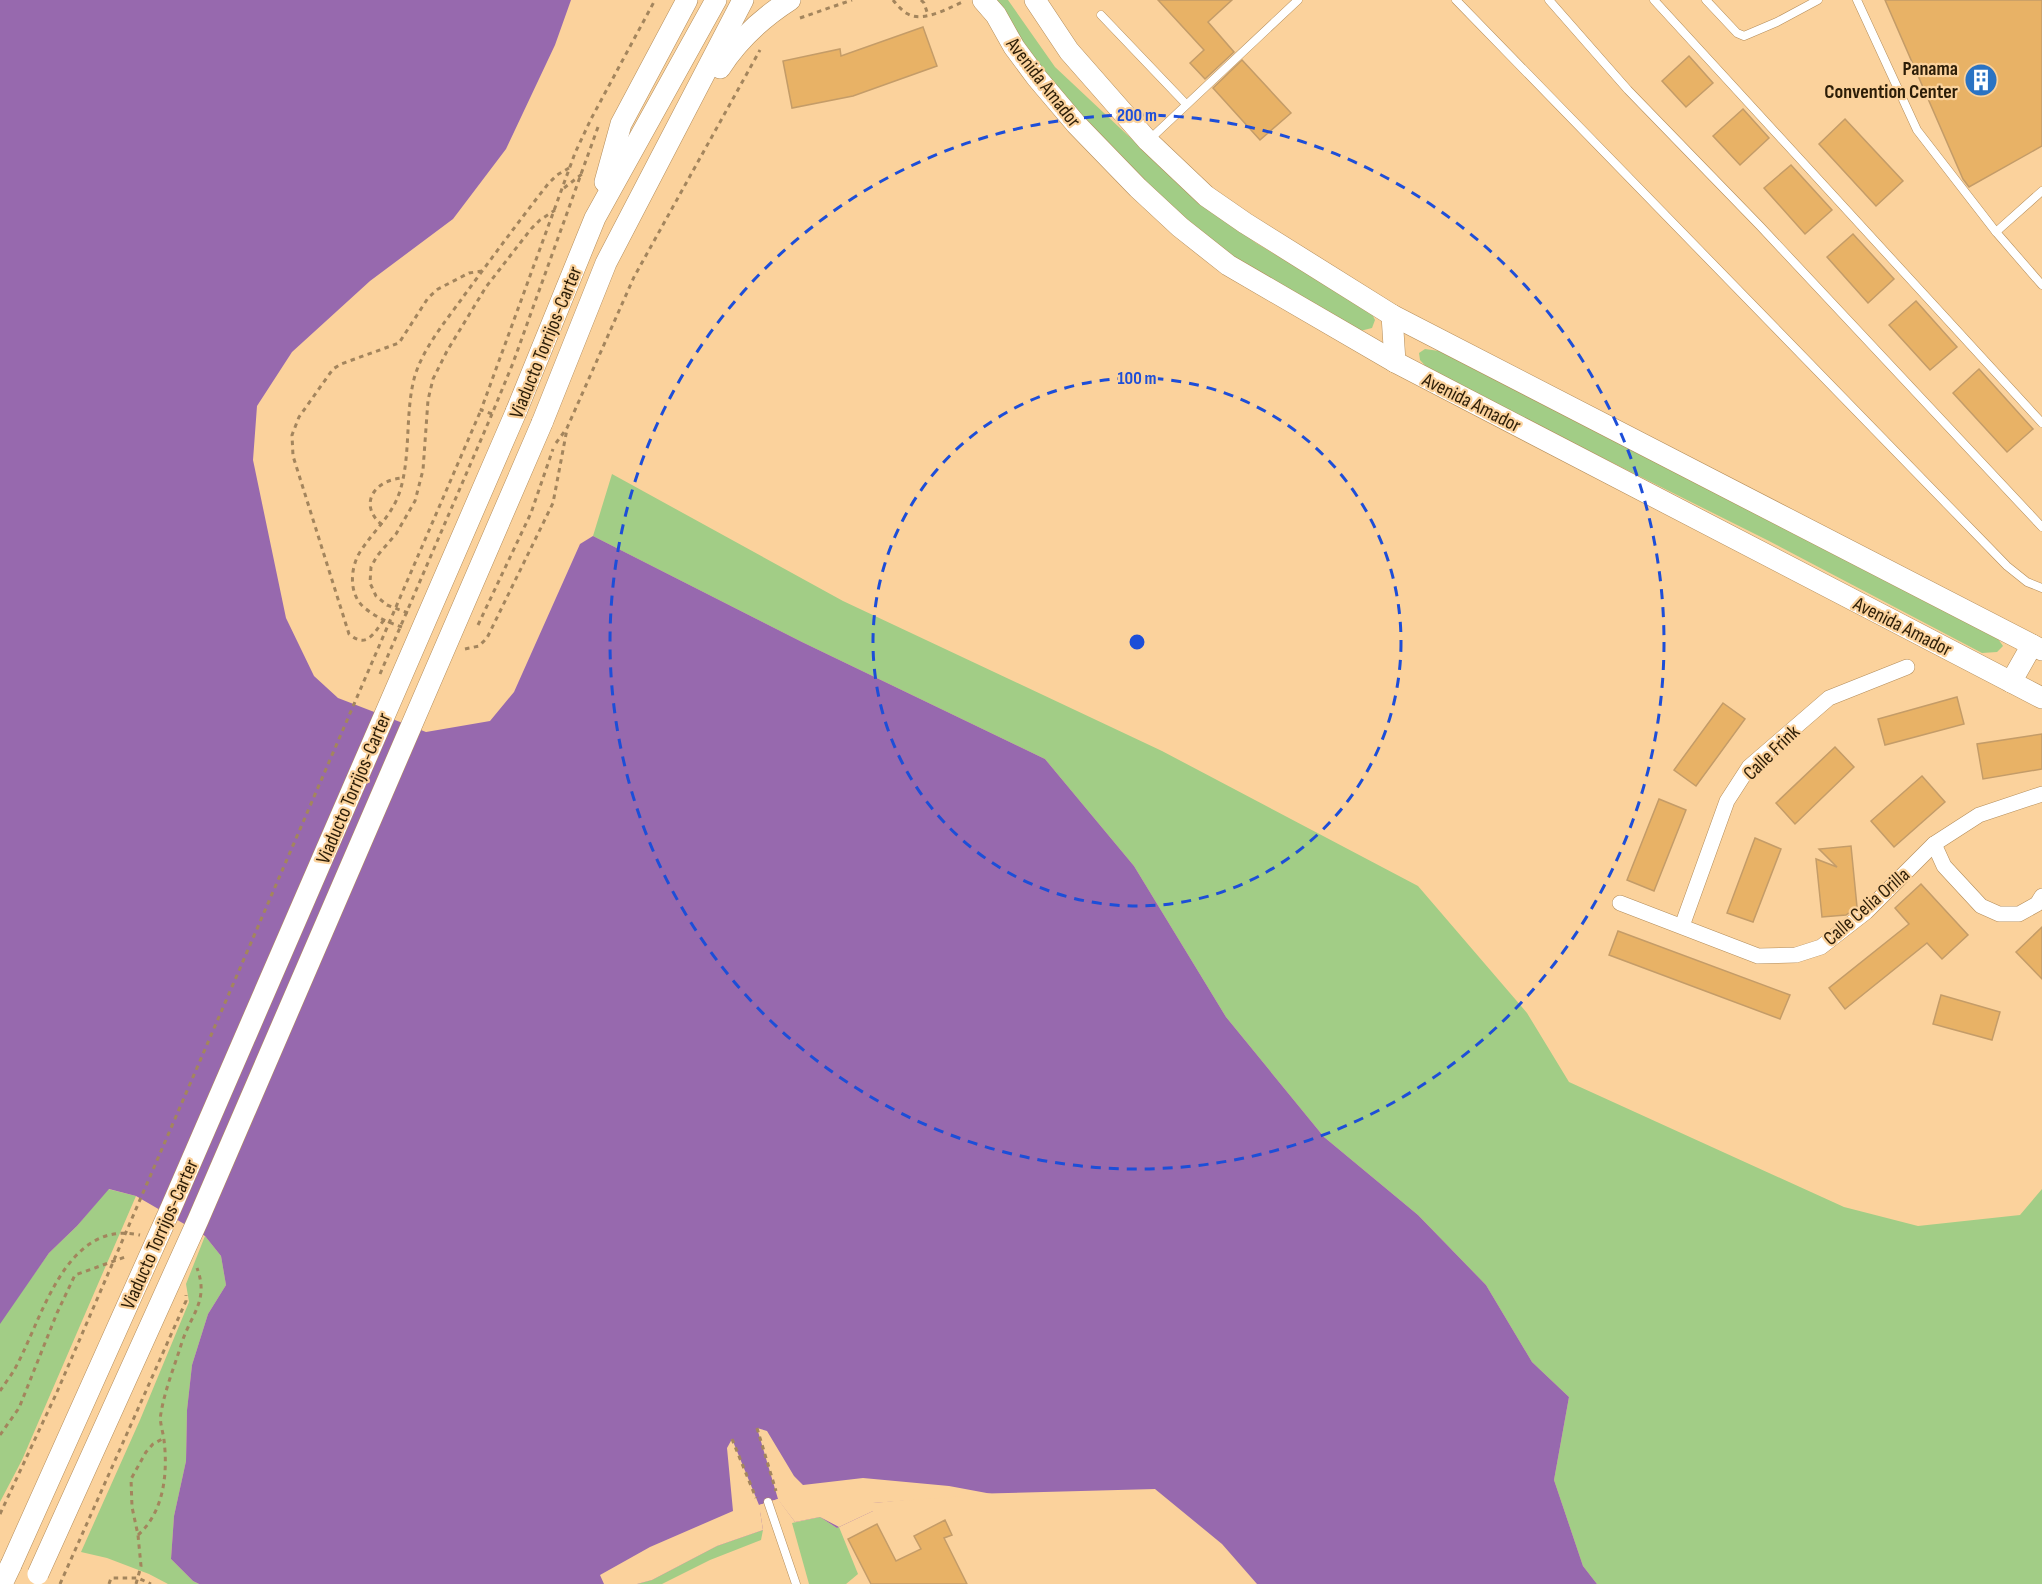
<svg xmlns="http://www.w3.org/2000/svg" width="2042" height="1584" viewBox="0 0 2042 1584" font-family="'Sofia Sans Condensed',sans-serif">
  <rect width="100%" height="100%" fill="#fbd29c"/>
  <g fill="#a2cd86">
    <polygon points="993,0 1008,0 1055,67 1186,190 1256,243 1371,312 1375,320 1372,328 1360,331 1238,262 1130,172 1048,80"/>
    <polygon points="1425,349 1439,351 1996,636 2003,646 1997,652 1982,653 1769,541 1431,372 1420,360 1419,353"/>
    <polygon points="612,474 843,601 1162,751 1418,886 1527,1013 1569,1082 1844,1207 1918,1226 2020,1215 2042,1189 2042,1584 1597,1584 1583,1566 1554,1480 1569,1397 1532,1362 1486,1285 1418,1215 1324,1137 1226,1017 1134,866 1045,759 802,642 593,536"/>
    <polygon points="108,1189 136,1196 22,1460 0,1502 0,1322 49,1253 77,1226"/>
    <polygon points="205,1236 221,1256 226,1285 208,1314 192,1365 187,1410 186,1461 174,1516 171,1559 193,1581 199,1584 168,1584 149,1574 107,1558 81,1552 140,1420 189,1302 186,1284"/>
    <polygon points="820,1517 837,1528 839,1527 858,1574 846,1584 809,1584 792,1523"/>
    <polygon points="763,1530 761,1540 710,1560 662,1584 637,1584 652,1580 717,1546"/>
  </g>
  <polygon fill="#9769ae" points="0,0 571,0 555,45 506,149 453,219 370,281 292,352 257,406 253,460 286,618 314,676 338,698 426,732 490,721 514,692 580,544 593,536 802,642 1045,759 1134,866 1226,1017 1324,1137 1418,1215 1486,1285 1532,1362 1569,1397 1554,1480 1583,1566 1597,1584 1257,1584 1222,1544 1155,1489 967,1494 873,1503 873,1511 837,1528 820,1517 795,1522 778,1499 759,1505 763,1530 717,1546 652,1580 637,1584 199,1584 193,1581 171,1559 174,1516 186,1461 187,1410 192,1365 208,1314 226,1285 221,1256 205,1236 136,1196 109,1189 77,1226 49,1253 0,1324"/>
  <polygon fill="#fbd29c" points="757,1428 767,1431 794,1476 803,1485 863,1478 949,1486 992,1494 873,1503 873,1511 839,1527 820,1517 795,1522 779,1501 781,1507 777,1502 762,1507 766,1526 760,1511 763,1530 717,1546 652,1580 637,1584 604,1584 600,1575 650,1547 733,1511 727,1448 732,1439 759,1505 778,1499"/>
  <g fill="#e8b266" stroke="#c49c68" stroke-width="1.5">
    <polygon points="1158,0 1232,0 1208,22 1234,52 1205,79 1190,63 1204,50"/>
    <polygon points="1885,0 2042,0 2042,146 1969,187 1963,179"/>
    <polygon points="923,27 937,66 853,96 792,108 783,61 840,49 841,56"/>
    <polygon points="1689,56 1713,83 1686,107 1662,81"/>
    <polygon points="1242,60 1291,113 1260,140 1213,88"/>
    <polygon points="1743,109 1769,138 1740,165 1713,136"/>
    <polygon points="1845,119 1903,181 1876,206 1819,144"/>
    <polygon points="1791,165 1832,210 1805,234 1764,188"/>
    <polygon points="1853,234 1894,279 1868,303 1827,257"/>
    <polygon points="1916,301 1957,347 1930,370 1889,325"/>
    <polygon points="1979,369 2033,429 2007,452 1953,393"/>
    <polygon points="1957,697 1964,724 1885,745 1878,719"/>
    <polygon points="1723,703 1745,719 1696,786 1674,770"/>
    <polygon points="2042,734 2042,769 1983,779 1977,744"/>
    <polygon points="1835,747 1854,767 1795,824 1776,803"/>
    <polygon points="1922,776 1945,802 1894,847 1871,821"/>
    <polygon points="1659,799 1686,810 1654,891 1627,880"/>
    <polygon points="1755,838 1781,849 1753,922 1727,913"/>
    <polygon points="1851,846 1857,907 1846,915 1822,917 1816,859 1837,867 1819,849"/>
    <polygon points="1921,884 1968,935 1942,959 1927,943 1845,1009 1829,988 1909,924 1895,908"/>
    <polygon points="2042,927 2042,979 2016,952"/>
    <polygon points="1618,931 1790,995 1780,1019 1609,955"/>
    <polygon points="1941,995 2000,1012 1992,1040 1933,1024"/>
    <polygon points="945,1520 952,1535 944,1538 967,1584 871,1584 848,1539 877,1524 896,1561 921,1549 914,1536"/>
  </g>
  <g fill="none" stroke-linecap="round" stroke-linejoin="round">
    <defs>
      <g id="lane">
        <polyline points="1456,0 2007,566 2027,582 2042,588"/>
        <polyline points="1549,0 1628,90 1760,226 2042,527"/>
        <polyline points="1654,0 2042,423"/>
        <polyline points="1706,0 1737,33 1744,36 1777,22 1818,0"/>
        <polyline points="1857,0 1917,130 1996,232 2042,285"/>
        <polyline points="1101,15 1186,104"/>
        <polyline points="1149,140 1298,0"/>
        <polyline points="1996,232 2042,191"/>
        <polyline points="768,1502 796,1584"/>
      </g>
      <g id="street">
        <polyline points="1934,844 1944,866 1981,906 1999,914 2019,914 2037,904 2042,896"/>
        <polyline points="1620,903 1758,956 1796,955 1821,947 1866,912 1934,844 1979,815 2042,794"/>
        <polyline points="1682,926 1727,801 1749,767 1829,698 1907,667"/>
      </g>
      <g id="secondary">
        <polyline points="983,0 996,15 1014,47 1037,78 1076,124 1138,188 1180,227 1228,265 1395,362 2042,698"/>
        <polyline points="1035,0 1069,51 1148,141 1206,196 1245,223 1392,315 2042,650"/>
        <path d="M720,68C738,40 762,18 790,0"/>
        <polyline points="605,182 621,124 687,0"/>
        <polyline points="1392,315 1395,362"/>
        <polyline points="516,412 595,218 716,0"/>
        <polyline points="542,423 606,263 743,0"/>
        <polyline points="2011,682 2032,645"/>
        <polyline points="2,1584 11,1565"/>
      </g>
    </defs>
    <use href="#lane" stroke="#b38c59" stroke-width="9"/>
    <use href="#street" stroke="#b38c59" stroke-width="16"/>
    <use href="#secondary" stroke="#b38c59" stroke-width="22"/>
    <g stroke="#a3855d" stroke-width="3" stroke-dasharray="4.5 4.5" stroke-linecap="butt">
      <path d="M893,0C897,5 902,11 908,14C924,23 950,7 965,1"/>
      <polyline points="921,0 924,3 928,15"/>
      <polyline points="800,18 852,0"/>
      <polyline points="598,127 513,363 492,414 481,410 575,153 591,119 655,0"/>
      <polyline points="564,188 582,174"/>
      <polyline points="556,443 567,428 634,277 760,50"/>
      <path d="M382,525C357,504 375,479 404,478"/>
      <polyline points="408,613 387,605 376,596 370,583 371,567 377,556 396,534 415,501 423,470 428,400 433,379 447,351 486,287 531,229 540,220 555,210"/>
      <path d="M384,620C373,634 367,649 349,634L293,456L292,435L299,417L333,369L341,364L399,343L428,298L438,289L469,273L482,271"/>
      <polyline points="478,625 531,513 553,449"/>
      <path d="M402,627C390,623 377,618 366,609C348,596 350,568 360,552C374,530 392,516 400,491C411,455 405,415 414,379C422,349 446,321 463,297C491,259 519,221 548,184L557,175L569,168"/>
      <polyline points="465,649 479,646 487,638 553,503 567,429"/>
      <path d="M0,1391C4,1385 9,1378 13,1372C41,1325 63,1218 140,1235"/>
      <polyline points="757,1428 776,1491"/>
      <polyline points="0,1435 19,1408 57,1313 75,1275 128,1256"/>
      <polyline points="732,1439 756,1498"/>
      <polyline points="0,1514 57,1392"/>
      <path d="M138,1535C164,1512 168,1473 164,1440C163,1431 159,1422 161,1413C165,1389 175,1365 182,1342C192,1313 209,1300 197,1268"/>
      <polyline points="60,1584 186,1301 186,1295"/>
      <polyline points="109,1584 111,1578 138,1578 151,1584"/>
      <polyline points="136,1584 141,1566 138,1535 132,1507 131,1479 146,1452 153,1444 164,1438"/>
    </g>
    <use href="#lane" stroke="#fff" stroke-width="8"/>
    <use href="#street" stroke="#fff" stroke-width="15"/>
    <use href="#secondary" stroke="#fff" stroke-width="21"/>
    <defs>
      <g id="secondary-bridge">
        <polyline points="11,1565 171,1208 516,412"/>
        <polyline points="38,1574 198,1220 542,423"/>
      </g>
    </defs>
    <use href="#secondary-bridge" stroke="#b38c59" stroke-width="22" stroke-linecap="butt"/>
    <g stroke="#a3855d" stroke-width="3" stroke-dasharray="4.5 4.5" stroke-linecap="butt">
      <polyline points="380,674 492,414"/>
      <polyline points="57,1392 481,410"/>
    </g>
    <use href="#secondary-bridge" stroke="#fff" stroke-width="21"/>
  </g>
  <g fill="none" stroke="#1d4ed8" stroke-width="3" stroke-dasharray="10 8">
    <circle cx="1137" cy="642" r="264"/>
    <circle cx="1137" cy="642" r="527"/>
  </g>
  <defs>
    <symbol id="building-disc" viewBox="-11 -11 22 22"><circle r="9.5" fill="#2a73c3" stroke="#fbd29c"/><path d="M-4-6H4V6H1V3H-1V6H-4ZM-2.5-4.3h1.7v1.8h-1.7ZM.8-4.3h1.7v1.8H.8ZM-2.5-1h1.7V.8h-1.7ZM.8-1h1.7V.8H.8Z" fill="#fff"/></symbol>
  </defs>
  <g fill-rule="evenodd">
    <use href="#building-disc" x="1962" y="61" width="38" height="38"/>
  </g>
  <g text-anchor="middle" stroke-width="4.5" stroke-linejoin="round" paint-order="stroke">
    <g font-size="20" font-weight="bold" fill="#2c1d07" stroke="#fbd29c" text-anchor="end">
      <text x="1958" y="75">Panama<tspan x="1958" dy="23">Convention Center</tspan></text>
    </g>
    <g font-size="20" fill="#2c1d07" stroke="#fbd29c">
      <text transform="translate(1044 82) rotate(52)" y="7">Avenida Amador</text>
      <text transform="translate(545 342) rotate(-68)" y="7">Viaducto Torrijos-Carter</text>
      <text transform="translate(1472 402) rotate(27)" y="7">Avenida Amador</text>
      <text transform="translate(1903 626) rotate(27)" y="7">Avenida Amador</text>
      <text transform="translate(1771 752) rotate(-44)" y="7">Calle Frink</text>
      <text transform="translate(353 788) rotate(-67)" y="7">Viaducto Torrijos-Carter</text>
      <text transform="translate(1866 906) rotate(-41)" y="7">Calle Celia Orilla</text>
      <text transform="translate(159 1234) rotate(-66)" y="7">Viaducto Torrijos-Carter</text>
    </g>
  </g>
  <circle cx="1137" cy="642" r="9" fill="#1d4ed8" stroke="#fbd29c" stroke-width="3"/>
  <g font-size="18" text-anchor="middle" font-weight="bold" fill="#1d4ed8" stroke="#fbd29c" stroke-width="4.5" stroke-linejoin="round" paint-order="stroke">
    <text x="1137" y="121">200 m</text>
    <text x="1137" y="384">100 m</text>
  </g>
</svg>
